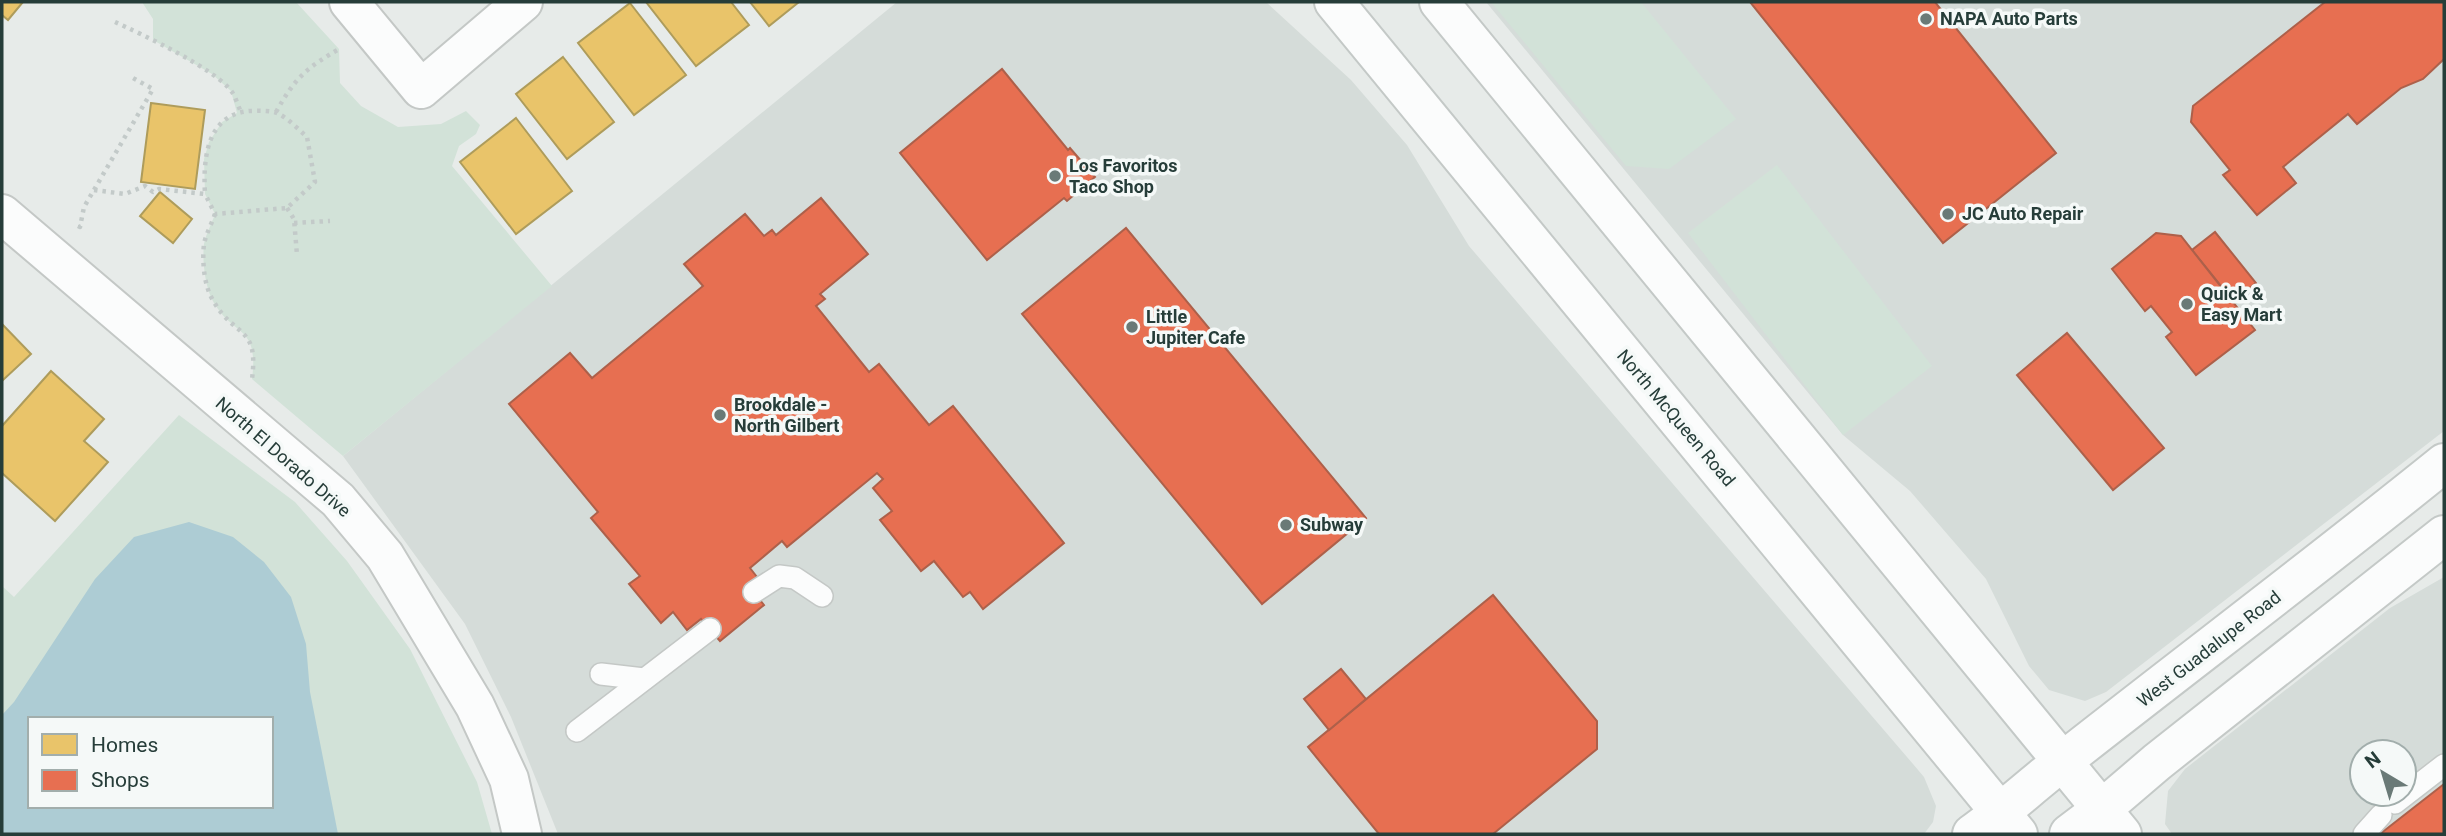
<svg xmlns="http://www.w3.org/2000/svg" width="2446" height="836" viewBox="0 0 2446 836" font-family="Roboto,sans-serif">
  <rect width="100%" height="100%" fill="#e7ebe9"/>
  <g fill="#d5dcd9" fill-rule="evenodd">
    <polygon points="897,2 1266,2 1351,80 1407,145 1469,246 1913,764 1924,777 1936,806 1933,822 1924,834 558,834 511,717 465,624 343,456"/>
    <polygon points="1486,2 2444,2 2444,431 2106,692 2085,701 2049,690 2029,666 1986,579 1910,491 1843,435"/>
    <path d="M2444,577V834H2172L2165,824L2168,791L2185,769L2390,608ZM2362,752H2404V794H2362Z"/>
  </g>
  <g fill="#d2e2d8" fill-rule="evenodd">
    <path d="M142,2H296L339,49L340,83L361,106L398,127L441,124L466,111L480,125L476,134L459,146L452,166L552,286L343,456L252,379C259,325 235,338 214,303C205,288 202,261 204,244C206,234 212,223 215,214L205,194L204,159L209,142L222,122L237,113L231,91L212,74L153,40V19Z"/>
    <polygon points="1491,2 1641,2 1736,119 1669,169 1626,166"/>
    <polygon points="1777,165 1932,366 1843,435 1688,233"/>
    <path d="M179,415L295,502L347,561L410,649L477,782L492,834H2V586L14,597ZM30,719H271V806H30Z"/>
  </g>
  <path fill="#adccd4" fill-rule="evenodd" d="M189,522L233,537L264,562L291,597L306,644L310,692L338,834H2V715L14,702L95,579L134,537ZM30,719H271V806H30Z"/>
  <g fill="#e9c46a" stroke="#ae9c5b" stroke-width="2">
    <polygon points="2,2 23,2 8,20 2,15"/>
    <polygon points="646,2 731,2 749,25 696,66"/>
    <polygon points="750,2 799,2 769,26"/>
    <polygon points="630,3 686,75 634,115 578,43"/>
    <polygon points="563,57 614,122 567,159 516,94"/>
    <polygon points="151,103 205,110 195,189 141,182"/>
    <polygon points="516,118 572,191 516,234 460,162"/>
    <polygon points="160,192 192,219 173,243 140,216"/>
    <polygon points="2,324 31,354 2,381"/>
    <polygon points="51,371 104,419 84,441 108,462 55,521 2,473 2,426"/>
  </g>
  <g fill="#e76f51" stroke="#ad604a" stroke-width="2">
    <polygon points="1750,2 1935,2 2056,153 1943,243"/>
    <polygon points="2325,2 2444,2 2444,59 2423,79 2401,88 2357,124 2348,114 2283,167 2296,183 2257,215 2223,175 2230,170 2191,122 2193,106"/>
    <polygon points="1002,69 1068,150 1070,148 1095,177 1067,201 1064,198 987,260 900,153"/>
    <polygon points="821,198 868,254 820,294 825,299 816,306 869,372 879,364 929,425 953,406 1064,543 983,609 970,592 963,597 934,561 921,571 880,520 892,511 873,488 883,479 877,473 787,547 782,541 750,568 757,577 748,585 764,605 720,641 701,619 687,630 673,612 661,623 629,584 640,576 591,518 598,512 509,404 570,353 592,378 703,286 684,264 745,214 764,236 772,230 776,235"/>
    <polygon points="1126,228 1366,518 1262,604 1022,314"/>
    <polygon points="2215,232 2256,283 2233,301 2192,250"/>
    <polygon points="2156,233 2181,236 2255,330 2196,375 2166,337 2172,332 2151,306 2145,311 2112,269"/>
    <polygon points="2067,333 2164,448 2113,490 2017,375"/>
    <polygon points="1493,595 1597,721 1597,749 1493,834 1379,834 1308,747"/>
    <polygon points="1341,669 1366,699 1329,730 1304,699"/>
    <polygon points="2444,784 2444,834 2380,834"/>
  </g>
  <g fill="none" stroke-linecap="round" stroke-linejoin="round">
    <defs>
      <g id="lane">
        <polyline points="754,592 779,576 795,578 822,596"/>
        <polyline points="601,674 644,679"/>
        <polyline points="577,731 710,629"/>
        <polyline points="2395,803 2444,765"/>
        <polyline points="2364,834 2381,815"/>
      </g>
      <g id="street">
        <polyline points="349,2 421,89 523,2"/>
        <polyline points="2,214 338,500 385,556 475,706 509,779 522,834"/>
      </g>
      <g id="secondary">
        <polyline points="1334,2 2018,834"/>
        <polyline points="1439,2 2122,834"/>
        <path d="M1972,834C2004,811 2032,785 2063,761C2190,661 2319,564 2444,463"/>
        <polyline points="2069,834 2102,809 2157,762 2444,535"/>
      </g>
    </defs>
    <use href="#lane" stroke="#c4c8c6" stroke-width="24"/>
    <use href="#street" stroke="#c4c8c6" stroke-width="42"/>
    <use href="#secondary" stroke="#c4c9c7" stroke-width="42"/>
    <g stroke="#c3cac9" stroke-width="4.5" stroke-dasharray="3.5 5" stroke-linecap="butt">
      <path d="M115,22C142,34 217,70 232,92C236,98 238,106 241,112"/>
      <path d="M276,112C295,78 307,67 341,48"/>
      <path d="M94,190L125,194L145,186L153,192L159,189L205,194C203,160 206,115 249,111C257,111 270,110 277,113C288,118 298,129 307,137L315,182L287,208L215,214L205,194"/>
      <polyline points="287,208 294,219 297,255"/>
      <path d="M215,214C212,223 206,234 204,244C202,262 204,287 214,302C235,338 259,325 252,379"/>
      <polyline points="294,223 330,221"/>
      <polyline points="78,226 80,227 84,207 153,89 131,77"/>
    </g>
    <use href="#lane" stroke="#fbfcfc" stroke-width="21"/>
    <use href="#street" stroke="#fbfcfc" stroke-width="38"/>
    <use href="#secondary" stroke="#fbfcfc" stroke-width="38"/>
  </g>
  <g fill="#6a7a77" stroke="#f5f9f8" stroke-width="2.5">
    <circle cx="1926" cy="19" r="7"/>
    <circle cx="1055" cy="176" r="7"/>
    <circle cx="1948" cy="214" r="7"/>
    <circle cx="2187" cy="304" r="7"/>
    <circle cx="1132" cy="327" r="7"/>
    <circle cx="720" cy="415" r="7"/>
    <circle cx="1286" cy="525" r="7"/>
  </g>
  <g text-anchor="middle" stroke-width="7" stroke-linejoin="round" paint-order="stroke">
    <g font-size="18" font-weight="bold" fill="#263d39" stroke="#f5f9f8" text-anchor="start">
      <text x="1940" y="25">NAPA Auto Parts</text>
      <text x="1069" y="172">Los Favoritos<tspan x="1069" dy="21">Taco Shop</tspan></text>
      <text x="1962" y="220">JC Auto Repair</text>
      <text x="2201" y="300">Quick &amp;<tspan x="2201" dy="21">Easy Mart</tspan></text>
      <text x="1146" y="323">Little<tspan x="1146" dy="21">Jupiter Cafe</tspan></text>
      <text x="734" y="411">Brookdale -<tspan x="734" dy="21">North Gilbert</tspan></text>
      <text x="1300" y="531">Subway</text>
    </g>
    <g font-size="18" fill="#263d39" stroke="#f5f9f8">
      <text transform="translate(1676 418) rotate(50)" y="6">North McQueen Road</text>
      <text transform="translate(283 457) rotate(41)" y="6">North El Dorado Drive</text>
      <text transform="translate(2209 649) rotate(-38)" y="6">West Guadalupe Road</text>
    </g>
  </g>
  <rect width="2446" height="836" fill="none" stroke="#263d39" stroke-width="7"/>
  <rect x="28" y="717" width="245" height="91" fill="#f5f9f8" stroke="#a2aeac" stroke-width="2"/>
  <rect x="42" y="734" width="35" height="21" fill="#e9c46a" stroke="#a2aeac" stroke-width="2"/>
  <text x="91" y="752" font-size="21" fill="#263d39">Homes</text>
  <rect x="42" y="770" width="35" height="21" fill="#e76f51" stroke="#a2aeac" stroke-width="2"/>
  <text x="91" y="787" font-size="21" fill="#263d39">Shops</text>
  <g transform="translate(2383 773) rotate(322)"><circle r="33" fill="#f5f9f8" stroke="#a2aeac" stroke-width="2"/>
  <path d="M0-5L12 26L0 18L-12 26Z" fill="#6a7a77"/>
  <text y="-10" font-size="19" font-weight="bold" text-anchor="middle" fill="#263d39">N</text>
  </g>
</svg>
